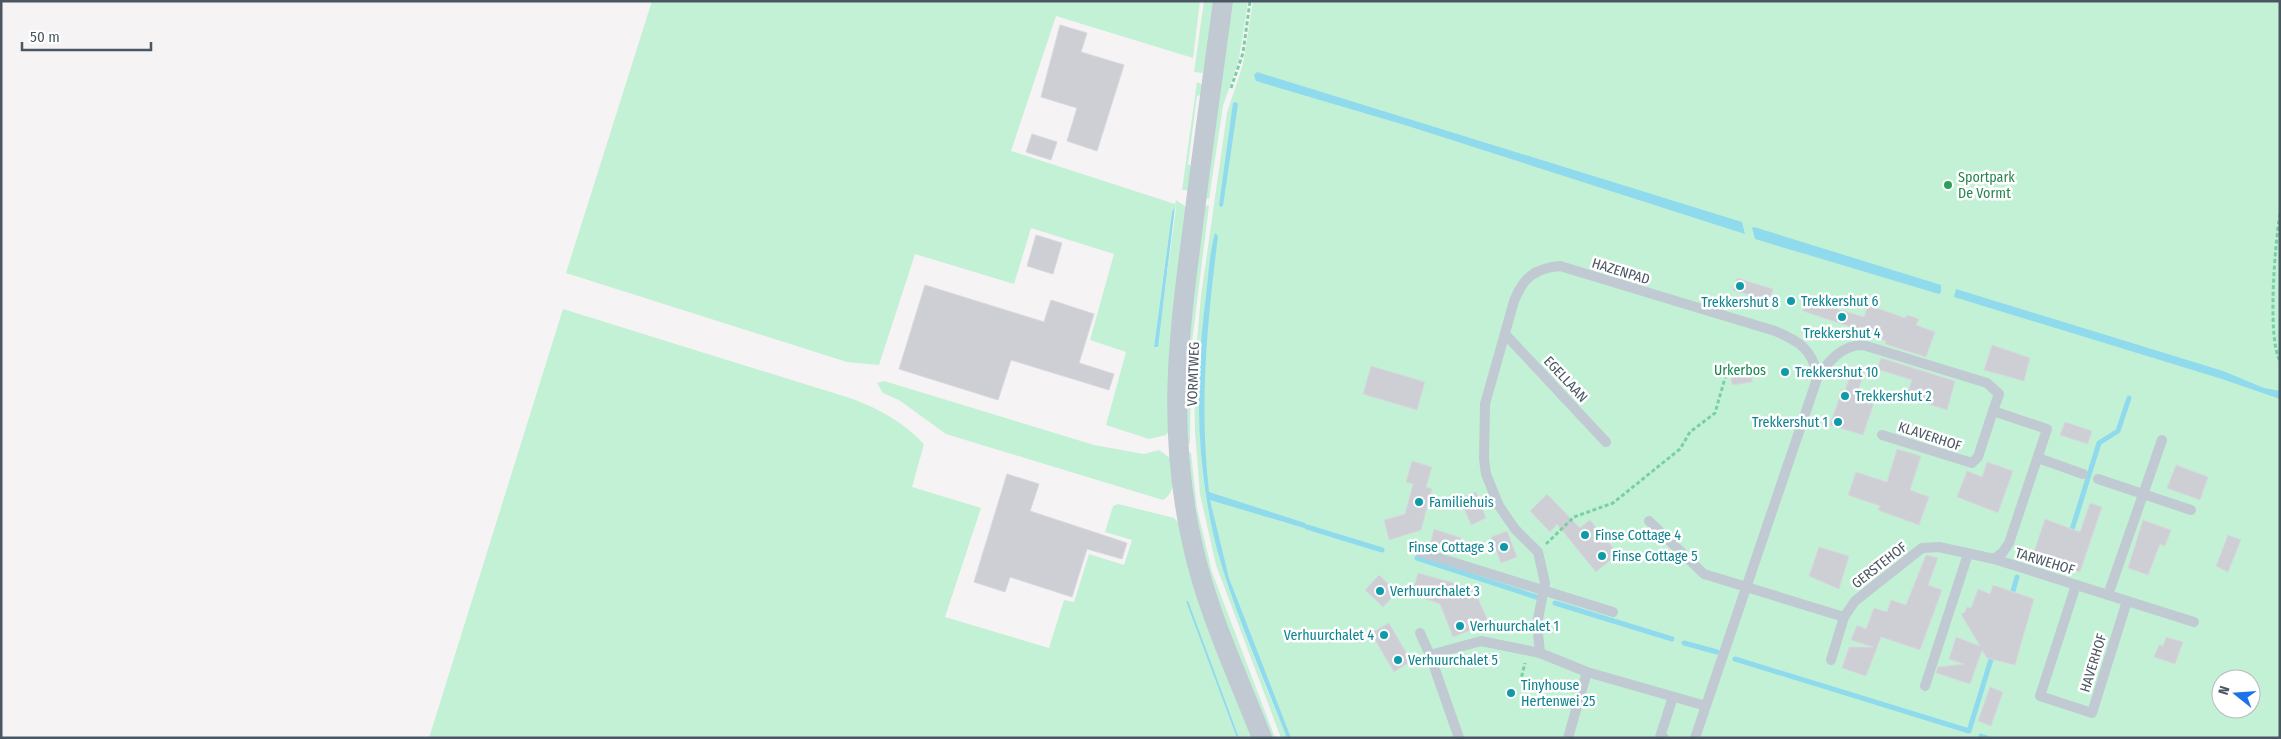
<svg xmlns="http://www.w3.org/2000/svg" width="2281" height="739" viewBox="0 0 2281 739" font-family="'Fira Sans Condensed',sans-serif">
  <rect width="100%" height="100%" fill="#f5f3f3"/>
  <g fill="#c3f1d5" fill-rule="evenodd">
    <path d="M652,1H1200L1193,58L1056,16L1011,151L1175,204L1176,200L1189,209L1169,430L1166,435L1149,439L1106,425L1126,352L1090,340L1114,254L1031,228L1014,284L915,254L879,365L847,362L566,273ZM1175,207L1176,208L1157,348L1154,346L1172,212Z"/>
    <polygon points="1204,1 1218,1 1203,73 1194,72"/>
    <polygon points="1230,1 1248,1 1239,59 1223,106 1209,199 1202,198"/>
    <path d="M1253,1H2280V738H1288L1262,672L1226,569L1207,496L1200,385L1203,326C1199,383 1197,439 1206,496C1220,580 1255,659 1287,738H1281L1216,565L1200,494L1195,432L1194,374L1201,296L1227,113L1243,64ZM2221,679H2251V709H2221Z"/>
    <polygon points="1197,82 1203,85 1205,94 1197,96 1188,164 1195,168 1188,190 1182,190"/>
    <polygon points="1201,204 1209,206 1191,350 1190,443 1185,446 1182,404"/>
    <path d="M563,309L853,399C881,410 903,422 924,444L912,487L981,508L945,617L1049,648L1064,600L1074,602L1089,554L1124,565L1132,540L1105,532L1113,506L1118,504L1174,518L1178,522L1256,738H1239L1187,601L1237,738H429Z"/>
    <path d="M884,381L1094,445L1144,454L1159,450L1170,458C1172,472 1178,491 1163,500L946,434L899,400L883,393L877,383Z"/>
    <polygon points="1186,451 1191,453 1197,508 1212,572 1275,738 1268,738 1208,580"/>
  </g>
  <g fill="#90daee">
    <polygon points="1257,72 1742,222 1745,234 1408,126 1256,81 1254,75"/>
    <polygon points="1236,102 1238,104 1223,206 1221,207 1219,205 1233,103"/>
    <polygon points="1175,207 1158,347 1154,347 1172,212"/>
    <polygon points="1754,227 1941,285 1941,292 1939,294 1755,239 1752,228"/>
    <path d="M1215,233L1218,236C1207,325 1199,402 1209,492L1305,523L1307,527L1304,528L1210,500L1229,578L1291,738H1287C1263,677 1236,616 1218,553C1197,475 1195,392 1204,312C1208,287 1208,258 1215,233Z"/>
    <polygon points="1956,289 2223,371 2264,388 2280,391 2280,399 2222,379 1954,297"/>
    <polygon points="1186,601 1188,601 1239,738 1237,738"/>
  </g>
  <g fill="none" stroke-linecap="round" stroke-linejoin="round">
    <g stroke="#90daee" stroke-width="5">
      <polyline points="1307,527 1382,550"/>
      <polyline points="2070,536 2099,443 2118,431 2129,398"/>
      <polyline points="1417,558 1536,597"/>
      <polyline points="2011,598 2017,577"/>
      <polyline points="1555,603 1672,639"/>
      <polyline points="1684,643 1717,652"/>
      <polyline points="1735,659 1969,731 1993,653"/>
      <polyline points="1981,736 1987,738"/>
    </g>
  </g>
  <g fill="#cdcfd5" stroke="#d7d9de">
    <polygon points="1060,25 1087,33 1081,52 1124,65 1097,151 1067,141 1077,108 1041,97"/>
    <polygon points="1032,134 1057,142 1051,160 1026,152"/>
    <polygon points="1036,235 1062,243 1053,274 1027,266"/>
    <polygon points="1737,278 1773,289 1769,301 1733,290"/>
    <polygon points="925,285 1044,322 1051,300 1094,314 1079,363 1114,374 1109,390 1011,360 998,400 899,369"/>
    <polygon points="1807,300 1864,317 1868,305 1905,318 1907,315 1919,319 1916,325 1935,332 1926,357 1885,344 1886,341 1859,332 1860,330 1803,311"/>
    <polygon points="1992,345 2030,358 2024,381 1984,370"/>
    <polygon points="1881,358 1955,381 1947,410 1906,397 1912,380 1877,369"/>
    <polygon points="1371,366 1425,382 1417,410 1363,394"/>
    <polygon points="1751,366 1752,382 1732,385 1730,368"/>
    <polygon points="1853,366 1865,370 1858,391 1876,397 1863,435 1830,425 1842,390 1845,391"/>
    <polygon points="2065,422 2092,431 2088,444 2060,435"/>
    <polygon points="1897,449 1921,456 1910,490 1929,497 1919,525 1878,510 1880,506 1848,495 1856,472 1887,482"/>
    <polygon points="1412,461 1432,467 1426,487 1432,489 1421,530 1389,540 1384,520 1405,514 1413,484 1406,482"/>
    <polygon points="1987,462 2013,471 1998,513 1957,497 1967,471 1982,477"/>
    <polygon points="2176,465 2208,477 2200,500 2167,488"/>
    <polygon points="1007,474 1039,484 1030,511 1127,543 1122,559 1087,549 1072,597 1010,577 1005,592 974,582"/>
    <polygon points="1476,492 1486,518 1471,525 1460,499"/>
    <polygon points="1547,494 1580,528 1590,520 1618,554 1596,572 1557,524 1550,532 1530,511"/>
    <polygon points="2090,503 2102,507 2080,572 2032,558 2045,519 2080,532"/>
    <polygon points="2143,520 2171,530 2165,546 2160,544 2148,575 2128,568"/>
    <polygon points="1434,529 1461,538 1456,554 1430,545"/>
    <polygon points="1507,531 1517,557 1501,563 1491,537"/>
    <polygon points="2228,535 2241,540 2228,572 2216,566"/>
    <polygon points="1819,547 1849,556 1839,589 1809,576"/>
    <polygon points="1926,555 1938,558 1928,585 1942,590 1920,650 1881,637 1866,676 1842,668 1849,647 1873,647 1851,640 1857,625 1866,629 1874,608 1887,612 1891,600 1906,605"/>
    <polygon points="1418,573 1468,587 1475,592 1489,623 1453,637 1440,604 1412,594"/>
    <polygon points="1379,575 1397,592 1383,607 1365,590"/>
    <polygon points="1993,585 2034,599 2015,665 1987,658 1982,650 1970,684 1936,673 1938,667 1964,664 1949,659 1956,637 1980,646 1961,614 1965,612 1967,607 1971,608 1978,589 1990,594"/>
    <polygon points="1389,623 1411,661 1394,672 1371,633"/>
    <polygon points="2166,637 2183,642 2175,664 2154,657 2159,645 2163,646"/>
    <polygon points="1990,687 2003,692 1991,726 1978,721"/>
  </g>
  <g fill="none" stroke-linecap="round" stroke-linejoin="round">
    <g stroke="#7ad0a6" stroke-width="3" stroke-dasharray="4 2.5" stroke-linecap="butt">
      <polyline points="1231,88 1243,53 1250,1"/>
      <path d="M2280,214C2275,243 2267,338 2280,361"/>
      <polyline points="1546,544 1574,517 1613,503 1680,449 1690,432 1715,413 1727,371"/>
      <polyline points="1520,683 1525,663"/>
    </g>
    <g stroke="#c1cad2" stroke-width="10">
      <polyline points="1505,334 1606,442"/>
      <path d="M1818,376C1830,360 1842,345 1863,345L1987,383L1999,394L1993,411L2047,429L2009,543L2003,552L1994,559L2194,622"/>
      <polyline points="1882,435 1972,463 1978,457 1993,411"/>
      <polyline points="2038,458 2083,474"/>
      <polyline points="2098,479 2191,510"/>
      <polyline points="1649,521 1704,574 1844,617 1855,601 1922,548 1939,547 1994,559"/>
      <polyline points="1420,552 1613,612"/>
      <polyline points="2076,585 2040,696 2092,713 2127,601"/>
      <polyline points="2108,595 2162,440"/>
      <polyline points="1420,633 1430,655"/>
      <polyline points="1831,660 1844,617"/>
      <polyline points="1925,686 1968,554"/>
      <polyline points="1459,738 1430,655 1481,641 1540,653"/>
      <polyline points="1568,738 1587,672"/>
      <polyline points="1664,738 1660,737 1673,697"/>
      <path d="M1695,738L1818,376C1811,348 1800,342 1775,331L1560,266C1535,268 1523,278 1514,301L1485,404L1484,459L1486,474L1499,506L1515,529L1538,552L1545,583L1537,624L1540,653L1587,672L1706,706"/>
    </g>
    <path stroke="#c1cad2" stroke-width="20" d="M1223,1C1213,76 1202,151 1193,226C1178,339 1167,429 1192,542C1206,609 1237,674 1262,738"/>
  </g>
  <circle fill="#2e9e5b" stroke="#fff" stroke-width="2" cx="1948" cy="185" r="5"/>
  <g fill="#0f9aa8" stroke="#fff" stroke-width="2">
    <circle cx="1740" cy="286" r="5"/>
    <circle cx="1791" cy="301" r="5"/>
    <circle cx="1842" cy="317" r="5"/>
    <circle cx="1785" cy="372" r="5"/>
    <circle cx="1845" cy="396" r="5"/>
    <circle cx="1838" cy="422" r="5"/>
    <circle cx="1419" cy="502" r="5"/>
    <circle cx="1585" cy="535" r="5"/>
    <circle cx="1504" cy="547" r="5"/>
    <circle cx="1602" cy="556" r="5"/>
    <circle cx="1380" cy="591" r="5"/>
    <circle cx="1460" cy="626" r="5"/>
    <circle cx="1384" cy="635" r="5"/>
    <circle cx="1398" cy="660" r="5"/>
    <circle cx="1511" cy="693" r="5"/>
  </g>
  <g text-anchor="middle" stroke-width="5" stroke-linejoin="round" paint-order="stroke">
    <g font-size="14" fill="#27864d" stroke="#fff" text-anchor="start">
      <text x="1958" y="182">Sportpark<tspan x="1958" dy="16">De Vormt</tspan></text>
    </g>
    <g font-size="14" fill="#4a5661" stroke="#fff">
      <text transform="translate(1621 271) rotate(17)" y="5">HAZENPAD</text>
      <text transform="translate(1193 374) rotate(-88)" y="5">VORMTWEG</text>
      <text transform="translate(1566 379) rotate(47)" y="5">EGELLAAN</text>
      <text transform="translate(1930 436) rotate(18)" y="5">KLAVERHOF</text>
      <text transform="translate(2045 561) rotate(17)" y="5">TARWEHOF</text>
      <text transform="translate(1879 565) rotate(-38)" y="5">GERSTEHOF</text>
      <text transform="translate(2093 663) rotate(-73)" y="5">HAVERHOF</text>
    </g>
    <g font-size="14" fill="#0d838f" stroke="#fff" text-anchor="start">
      <text x="1801" y="306">Trekkershut 6</text>
      <text x="1740" y="307" text-anchor="middle">Trekkershut 8</text>
      <text x="1842" y="338" text-anchor="middle">Trekkershut 4</text>
      <text x="1795" y="377">Trekkershut 10</text>
      <text x="1855" y="401">Trekkershut 2</text>
      <text x="1828" y="427" text-anchor="end">Trekkershut 1</text>
      <text x="1429" y="507">Familiehuis</text>
      <text x="1595" y="540">Finse Cottage 4</text>
      <text x="1494" y="552" text-anchor="end">Finse Cottage 3</text>
      <text x="1612" y="561">Finse Cottage 5</text>
      <text x="1390" y="596">Verhuurchalet 3</text>
      <text x="1470" y="631">Verhuurchalet 1</text>
      <text x="1374" y="640" text-anchor="end">Verhuurchalet 4</text>
      <text x="1408" y="665">Verhuurchalet 5</text>
      <text x="1521" y="690">Tinyhouse<tspan x="1521" dy="16">Hertenwei 25</tspan></text>
    </g>
    <g font-size="14" fill="#17864f" stroke="#fff">
      <text x="1740" y="375">Urkerbos</text>
    </g>
  </g>
  <rect width="2281" height="739" fill="none" stroke="#4a5661" stroke-width="5"/>
  <g transform="translate(2236 694) rotate(287)"><circle r="24" fill="#ffffff" stroke="#b7bbc0"/>
  <path d="M0-4L9 19L0 12L-9 19Z" fill="#1a73e8"/>
  <text y="-8" font-size="14" font-weight="bold" text-anchor="middle" fill="#4a5661">N</text>
  </g>
  <path d="M22 42v8h129v-8" fill="none" stroke="#4a5661" stroke-width="2.5"/>
  <text x="30" y="42" font-size="15" fill="#4a5661" stroke="#ffffff" stroke-width="4" paint-order="stroke">50 m</text>
</svg>
